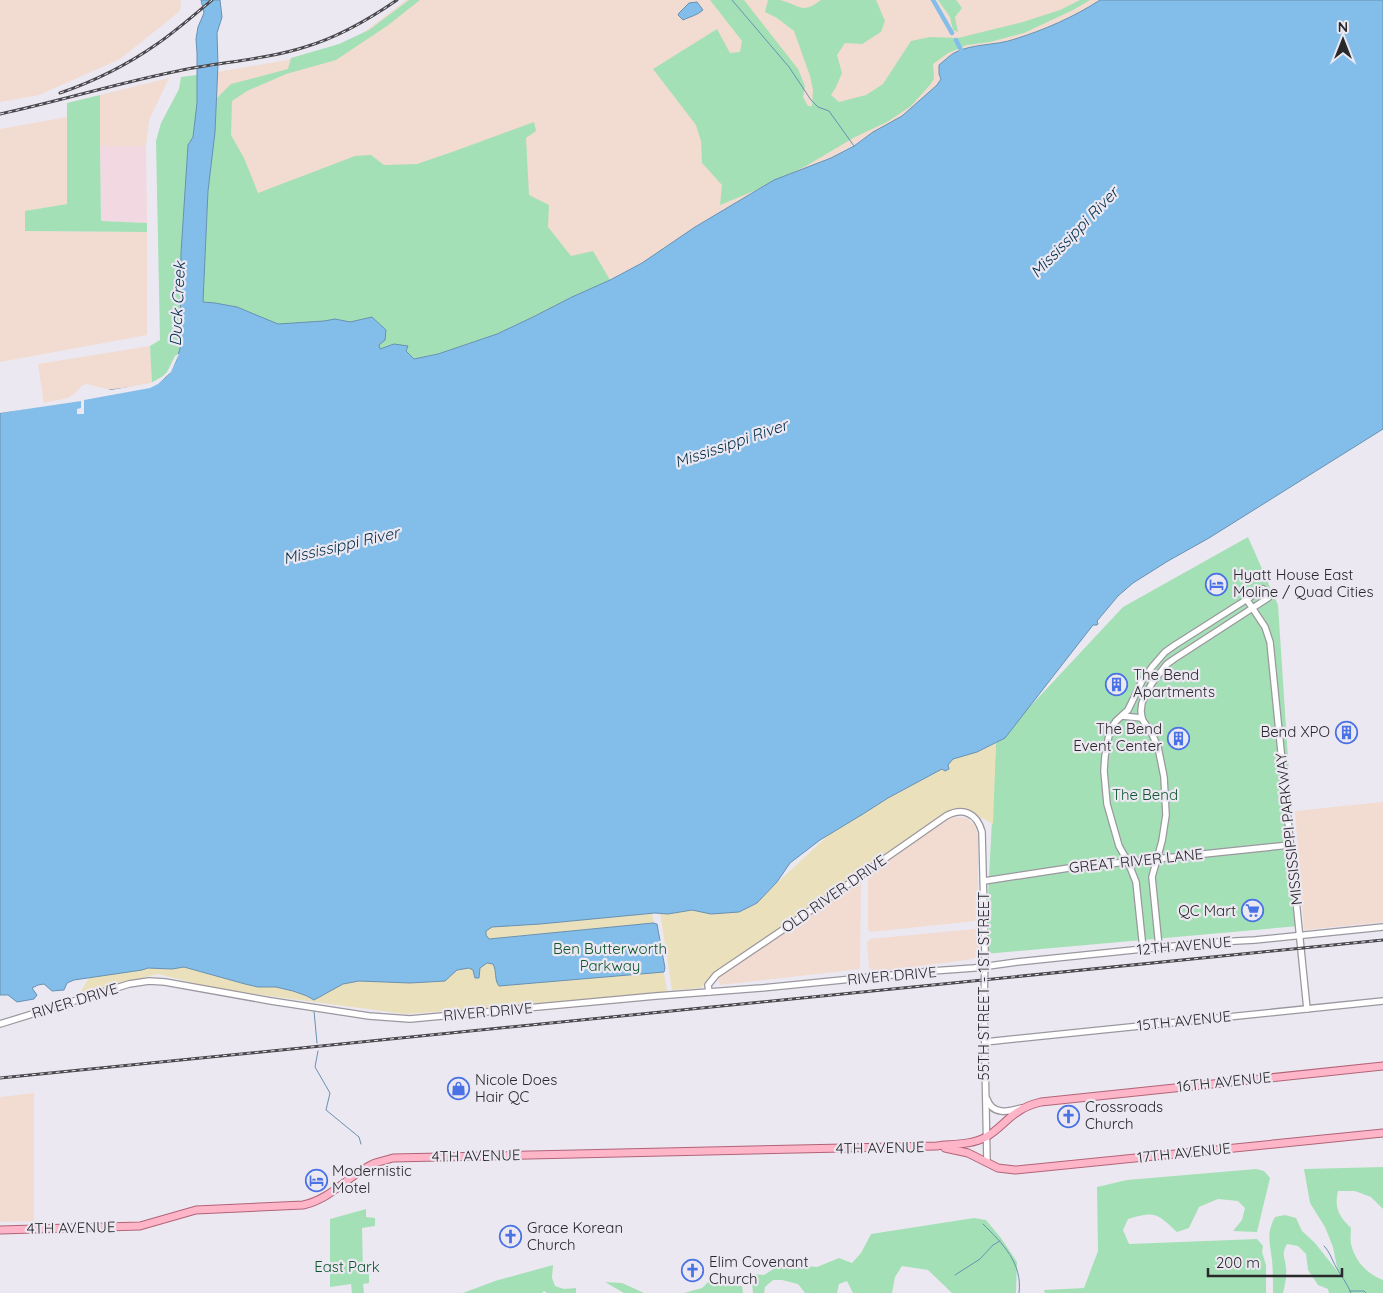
<svg xmlns="http://www.w3.org/2000/svg" width="1383" height="1293" viewBox="0 0 1383 1293" font-family="Quicksand,sans-serif">
  <rect width="100%" height="100%" fill="#ece8f1"/>
  <polygon fill="#f2d8e0" points="100,146 146,146 147,223 101,221"/>
  <g fill="#f2dbd0">
    <polygon points="0,0 181,0 180,11 120,59 39,95 0,102"/>
    <polygon points="406,0 1100,0 1074,15 1049,27 1013,40 991,44 972,46 941,78 937,85 902,116 831,158 774,180 695,227 642,263 533,317 207,222 212,73 304,57 356,38"/>
    <polygon points="169,78 149,120 146,146 100,146 100,95"/>
    <polygon points="67,117 67,204 26,211 25,231 147,232 147,335 0,362 0,129"/>
    <polygon points="150,346 152,385 76,396 44,405 38,364"/>
    <polygon points="1383,802 1383,922 1304,930 1295,811"/>
    <polygon points="952,817 967,818 975,826 978,836 978,918 975,921 870,932 868,929 868,873"/>
    <polygon points="861,879 860,969 720,985 717,978 792,928"/>
    <polygon points="975,929 979,932 979,954 973,959 875,972 869,967 867,942 870,939"/>
    <polygon points="34,1093 34,1221 0,1222 0,1097"/>
  </g>
  <g fill="#a4e0b6">
    <polygon points="409,0 420,0 387,26 336,60 286,74 247,91 232,101 231,135 244,158 258,193 355,156 371,155 384,165 417,164 455,151 534,122 536,131 526,138 529,195 549,205 548,227 571,256 593,251 610,280 572,297 533,317 497,334 438,354 414,359 180,328 180,349 176,361 169,374 165,378 152,385 150,346 160,340 156,141 161,123 179,89 181,77 212,73 213,102 231,84 288,69 291,58 339,44 369,30"/>
    <path d="M710,0H744L798,69L805,86L803,97L808,106H812L813,90L810,76L794,31L777,18L765,12L768,0C772,0 777,0 780,0C800,5 801,15 821,0H876L885,21L881,32L862,44L845,43L837,55L842,73L836,87L831,95L839,102L866,95L883,84L911,41L930,37L958,38L1023,22L1060,10L1080,0H1090L1073,10L1024,33L990,42L967,45L948,53L933,64L934,79L929,86L911,106L887,122L855,137L806,166L754,191L720,205L722,185L702,163L701,141L696,125L653,69L717,29L730,53L740,52L742,41Z"/>
    <polygon points="938,0 956,0 962,8 955,17 958,32 953,30 950,17"/>
    <polygon points="100,95 100,146 101,221 147,223 147,232 25,231 25,211 67,204 67,103"/>
    <polygon points="1248,537 1278,605 1299,926 985,954 996,743 1123,607"/>
    <path d="M1383,1167V1209L1371,1197L1355,1191H1338C1334,1208 1339,1216 1351,1228C1351,1233 1350,1239 1351,1244C1355,1261 1367,1274 1383,1280V1293H1329L1328,1289L1318,1285L1308,1270L1306,1254L1298,1246L1287,1244C1281,1255 1285,1256 1286,1268C1287,1276 1285,1285 1283,1293H1273C1273,1282 1273,1271 1272,1260C1270,1244 1266,1233 1275,1217L1285,1215L1296,1218L1302,1231L1315,1243L1338,1272L1333,1247L1325,1227L1310,1203L1304,1169Z"/>
    <path d="M1256,1169L1264,1171L1270,1178L1257,1232L1233,1231L1242,1220L1245,1208L1238,1201L1218,1199L1199,1207L1189,1228L1177,1232C1156,1213 1156,1211 1128,1219L1123,1230L1129,1244L1257,1239L1263,1246L1262,1252L1266,1265V1293H1045L1044,1290L1084,1288L1098,1251L1097,1187L1127,1180Z"/>
    <polygon points="366,1209 366,1217 375,1218 375,1226 362,1228 363,1274 369,1273 369,1283 363,1284 364,1293 352,1293 351,1284 330,1287 330,1219"/>
    <polygon points="974,1218 986,1220 1001,1238 1017,1262 1016,1293 952,1293 928,1270 902,1266 895,1277 892,1293 853,1293 847,1281 839,1284 837,1293 805,1293 798,1284 782,1280 773,1280 765,1287 764,1293 753,1293 751,1274 764,1275 781,1264 817,1267 839,1258 852,1263 861,1253 871,1234"/>
    <polygon points="553,1265 552,1278 555,1286 564,1289 576,1288 576,1293 547,1293 544,1291 542,1293 463,1293 495,1281"/>
    <polygon points="711,1279 718,1285 742,1286 743,1293 684,1293 702,1288"/>
    <polygon points="605,1282 622,1283 644,1293 624,1293"/>
  </g>
  <g fill="#eae0bb">
    <polygon points="996,743 993,824 978,816 953,810 913,835 700,988 672,990 660,913 684,906 765,894 847,818 953,759"/>
    <polygon points="652,913 668,995 405,1014 217,989 158,974 79,994 93,972 488,926"/>
  </g>
  <g fill="#83beea" stroke="#6891b1">
    <path d="M201,0H220L222,17L217,33L218,64L215,132L208,191L203,302L215,303L237,307L278,324L324,321L335,319L350,322L372,317L386,330L385,340L379,345L380,349L394,344L408,346L406,351L414,359L438,354L497,334L533,317L572,297L610,280L642,263L695,227L774,180L831,158L854,146L873,132L902,116L937,85L941,79L939,74V65C944,61 949,56 954,53C973,43 995,46 1015,39C1044,30 1074,17 1100,0H1383V429L1209,538L1168,561L1133,583L1118,596L1097,621L1098,624L1097,625H1093L1005,738L977,752L953,759L948,765L949,769L945,771L942,769L888,798L863,814L820,840L790,863L777,882L757,903L739,912L711,914L692,910L668,914L655,913L540,924L492,927L486,931V935L489,939L653,923L657,924L665,968L664,972L499,986C494,980 497,971 493,964L487,963L480,968L479,978H475L473,970L469,968L457,970L445,981L410,983L359,981L343,984L314,1000L307,996L293,991L276,987H258L245,984L184,967L172,969L148,968L142,970L74,980L67,983L64,990L52,991L44,984L38,985L32,988L37,995L34,999L17,1002L8,995H0V413L44,405L101,391L152,385L165,378L169,374L176,361L180,349L181,253L188,145L193,137L197,103V53L196,39L198,27L204,13Z"/>
    <path d="M697,2L703,10C698,15 689,17 683,20L678,15L679,13L689,3Z"/>
  </g>
  <polygon fill="#ece8f1" points="178,354 179,354 171,372 158,384 150,388 84,400 84,414 77,414 77,409 81,408 81,401 0,413 0,411 68,398 74,394 83,385 87,384 111,390 151,383 163,376 167,372 175,356"/>
  <g fill="none" stroke-linecap="round" stroke-linejoin="round">
    <g stroke="#6891b1" stroke-width="1">
      <polyline points="732,0 789,67 811,100 818,107 829,111 854,146"/>
      <polyline points="314,1011 317,1043"/>
      <polyline points="318,1051 315,1067 330,1093 326,1110 359,1137 361,1144"/>
      <path d="M983,1224C1002,1243 1023,1263 1019,1293"/>
      <path d="M1324,1246C1330,1252 1332,1260 1336,1267C1341,1276 1347,1283 1351,1293"/>
      <polyline points="955,1275 980,1259 993,1245 1000,1241"/>
      <polyline points="1350,1291 1364,1291 1366,1293"/>
    </g>
    <g stroke="#83beea" stroke-width="4.5">
      <polyline points="933,0 952,33"/>
      <polyline points="956,40 961,50"/>
    </g>
    <defs>
      <g id="tertiary">
        <polyline points="1247,600 1265,627 1270,642 1307,1009"/>
        <polyline points="1122,716 1142,718"/>
        <polyline points="984,881 1069,868 1290,845"/>
        <polyline points="1159,947 1152,877 1162,841 1166,815 1164,777 1158,747 1152,734 1142,719 1141,711 1142,703 1146,694 1152,683 1167,664 1174,659 1268,598"/>
        <polyline points="1143,949 1136,882 1128,862 1119,846 1107,804 1104,771 1105,756 1110,730 1116,721 1128,710 1142,681 1152,667 1165,652 1175,645 1263,589"/>
        <path d="M709,992L708,985L716,975L781,931L946,816C963,807 977,813 982,832L985,954L984,1005L987,1162"/>
        <polyline points="0,1024 129,984 149,981 165,982 271,1001 369,1016 410,1019 656,996 761,988 932,971 974,968 1017,962 1143,949 1217,942 1255,940 1383,927"/>
        <polyline points="985,1042 1383,1001"/>
        <path d="M987,1099C992,1115 1008,1112 1021,1108"/>
      </g>
      <g id="primary">
        <polyline points="945,1148 968,1153 998,1168 1015,1170 1383,1133"/>
        <path d="M0,1230L140,1226L196,1210L303,1205C329,1200 346,1178 369,1166L375,1163L393,1158L937,1146C953,1144 971,1145 986,1137C999,1130 1007,1118 1019,1111C1026,1106 1033,1104 1041,1102L1383,1066"/>
      </g>
    </defs>
    <use href="#tertiary" stroke="#9b979f" stroke-width="8"/>
    <use href="#primary" stroke="#b26378" stroke-width="9"/>
    <use href="#tertiary" stroke="#fff" stroke-width="5.5"/>
    <use href="#primary" stroke="#fdb5c7" stroke-width="7"/>
    <defs>
      <g id="rail">
        <path d="M60,93C95,81 127,65 157,44C176,31 194,15 212,0"/>
        <path d="M0,114C60,101 118,83 178,71C220,62 264,60 305,47C339,37 368,20 397,0"/>
        <polyline points="0,1078 1383,940"/>
      </g>
    </defs>
    <use href="#rail" stroke="#49484c" stroke-width="3"/>
    <use href="#rail" stroke="#ece8f1" stroke-width="1" stroke-dasharray="4" stroke-linecap="butt"/>
  </g>
  <defs>
    <symbol id="hotel-ring" viewBox="-11 -11 22 22"><circle r="9.5" fill="#ece8f1" stroke="#4872e5" stroke-width="1.5"/><path d="M-6-4.5h1.5V1H6V5H4.5V3h-9V5H-6ZM-4 0a1.8 1.8 0 1 1 3.6 0ZM.5 0V-2.5h3Q6-2.5 6 0Z" fill="#4872e5"/></symbol>
    <symbol id="building-ring" viewBox="-11 -11 22 22"><circle r="9.5" fill="#ece8f1" stroke="#4872e5" stroke-width="1.5"/><path d="M-4-6H4V6H1V3H-1V6H-4ZM-2.5-4.3h1.7v1.8h-1.7ZM.8-4.3h1.7v1.8H.8ZM-2.5-1h1.7V.8h-1.7ZM.8-1h1.7V.8H.8Z" fill="#4872e5"/></symbol>
    <symbol id="supermarket-ring" viewBox="-11 -11 22 22"><circle r="9.5" fill="#ece8f1" stroke="#4872e5" stroke-width="1.5"/><path d="M-6-5.5h2.5l.6 2H6L4.5 2H-2.5L-4.4-4H-6ZM-1.5 3.2a1.3 1.3 0 1 0 .1 0ZM3 3.2a1.3 1.3 0 1 0 .1 0Z" fill="#4872e5"/></symbol>
    <symbol id="shop-ring" viewBox="-11 -11 22 22"><circle r="9.5" fill="#ece8f1" stroke="#4872e5" stroke-width="1.5"/><path d="M-5-2.5h2.3a2.7 3.5 0 0 1 5.4 0H5L5.5 6h-11ZM-1.5-2.5h3a1.5 2.3 0 0 0-3 0Z" fill="#4872e5"/></symbol>
    <symbol id="church-ring" viewBox="-11 -11 22 22"><circle r="9.5" fill="#ece8f1" stroke="#4872e5" stroke-width="1.5"/><path d="M-1.2-6h2.4v3.5h3.3v2.4h-3.3V6h-2.4V-.1h-3.3v-2.4h3.3Z" fill="#4872e5"/></symbol>
  </defs>
  <g fill-rule="evenodd">
    <use href="#hotel-ring" x="1204" y="572" width="25" height="25"/>
    <use href="#building-ring" x="1104" y="672" width="25" height="25"/>
    <use href="#building-ring" x="1334" y="720" width="25" height="25"/>
    <use href="#building-ring" x="1166" y="726" width="25" height="25"/>
    <use href="#supermarket-ring" x="1240" y="898" width="25" height="25"/>
    <use href="#shop-ring" x="446" y="1076" width="25" height="25"/>
    <use href="#church-ring" x="1056" y="1104" width="25" height="25"/>
    <use href="#hotel-ring" x="304" y="1168" width="25" height="25"/>
    <use href="#church-ring" x="498" y="1224" width="25" height="25"/>
    <use href="#church-ring" x="680" y="1258" width="25" height="25"/>
  </g>
  <g text-anchor="middle" stroke-width="4.5" stroke-linejoin="round" paint-order="stroke">
    <g font-size="15" fill="#29282b" stroke="#ece8f1" text-anchor="start">
      <text x="1233" y="580">Hyatt House East<tspan x="1233" dy="17">Moline / Quad Cities</tspan></text>
      <text x="1133" y="680">The Bend<tspan x="1133" dy="17">Apartments</tspan></text>
      <text x="1162" y="734" text-anchor="end">The Bend<tspan x="1162" dy="17">Event Center</tspan></text>
      <text x="1330" y="737" text-anchor="end">Bend XPO</text>
      <text x="1236" y="916" text-anchor="end">QC Mart</text>
      <text x="475" y="1085">Nicole Does<tspan x="475" dy="17">Hair QC</tspan></text>
      <text x="1085" y="1112">Crossroads<tspan x="1085" dy="17">Church</tspan></text>
      <text x="332" y="1176">Modernistic<tspan x="332" dy="17">Motel</tspan></text>
      <text x="527" y="1233">Grace Korean<tspan x="527" dy="17">Church</tspan></text>
      <text x="709" y="1267">Elim Covenant<tspan x="709" dy="17">Church</tspan></text>
    </g>
    <g font-size="15" fill="#0e562f" stroke="#ece8f1">
      <text x="1145" y="800">The Bend</text>
      <text x="610" y="954">Ben Butterworth<tspan x="610" dy="17">Parkway</tspan></text>
      <text x="347" y="1272">East Park</text>
    </g>
    <g font-size="15" fill="#29282b" stroke="#ece8f1">
      <text transform="translate(1289 829) rotate(-96)" y="5">MISSISSIPPI PARKWAY</text>
      <text transform="translate(1136 861) rotate(-6)" y="5">GREAT RIVER LANE</text>
      <text transform="translate(834 894) rotate(-35)" y="5">OLD RIVER DRIVE</text>
      <text transform="translate(1184 946) rotate(-5)" y="5">12TH AVENUE</text>
      <text transform="translate(892 976) rotate(-5)" y="5">RIVER DRIVE</text>
      <text transform="translate(984 986) rotate(-90)" y="5">55TH STREET - 1ST STREET</text>
      <text transform="translate(75 1001) rotate(-17)" y="5">RIVER DRIVE</text>
      <text transform="translate(488 1012) rotate(-5)" y="5">RIVER DRIVE</text>
      <text transform="translate(1184 1021) rotate(-6)" y="5">15TH AVENUE</text>
      <text transform="translate(1224 1082) rotate(-6)" y="5">16TH AVENUE</text>
      <text transform="translate(880 1148) rotate(-1)" y="5">4TH AVENUE</text>
      <text transform="translate(1184 1153) rotate(-6)" y="5">17TH AVENUE</text>
      <text transform="translate(476 1156) rotate(-1)" y="5">4TH AVENUE</text>
      <text transform="translate(71 1228) rotate(-1)" y="5">4TH AVENUE</text>
    </g>
    <g font-size="16" font-style="italic" fill="#002f4b" stroke="#ece8f1">
      <text transform="translate(1074 232) rotate(-46)" y="6">Mississippi River</text>
      <text transform="translate(177 304) rotate(-87)" y="6">Duck Creek</text>
      <text transform="translate(731 443) rotate(-19)" y="6">Mississippi River</text>
      <text transform="translate(341 545) rotate(-13)" y="6">Mississippi River</text>
    </g>
  </g>
  <g transform="translate(1343 40)" stroke="#ece8f1" stroke-width="4" paint-order="stroke">
  <path d="M0-4L9 19L0 12L-9 19Z" fill="#29282b"/>
  <text y="-8" font-size="14" font-weight="bold" text-anchor="middle" fill="#29282b">N</text>
  </g>
  <path d="M1208 1268v8h134v-8" fill="none" stroke="#29282b" stroke-width="2.5"/>
  <text x="1216" y="1268" font-size="15" fill="#29282b" stroke="#ece8f1" stroke-width="4" paint-order="stroke">200 m</text>
</svg>
